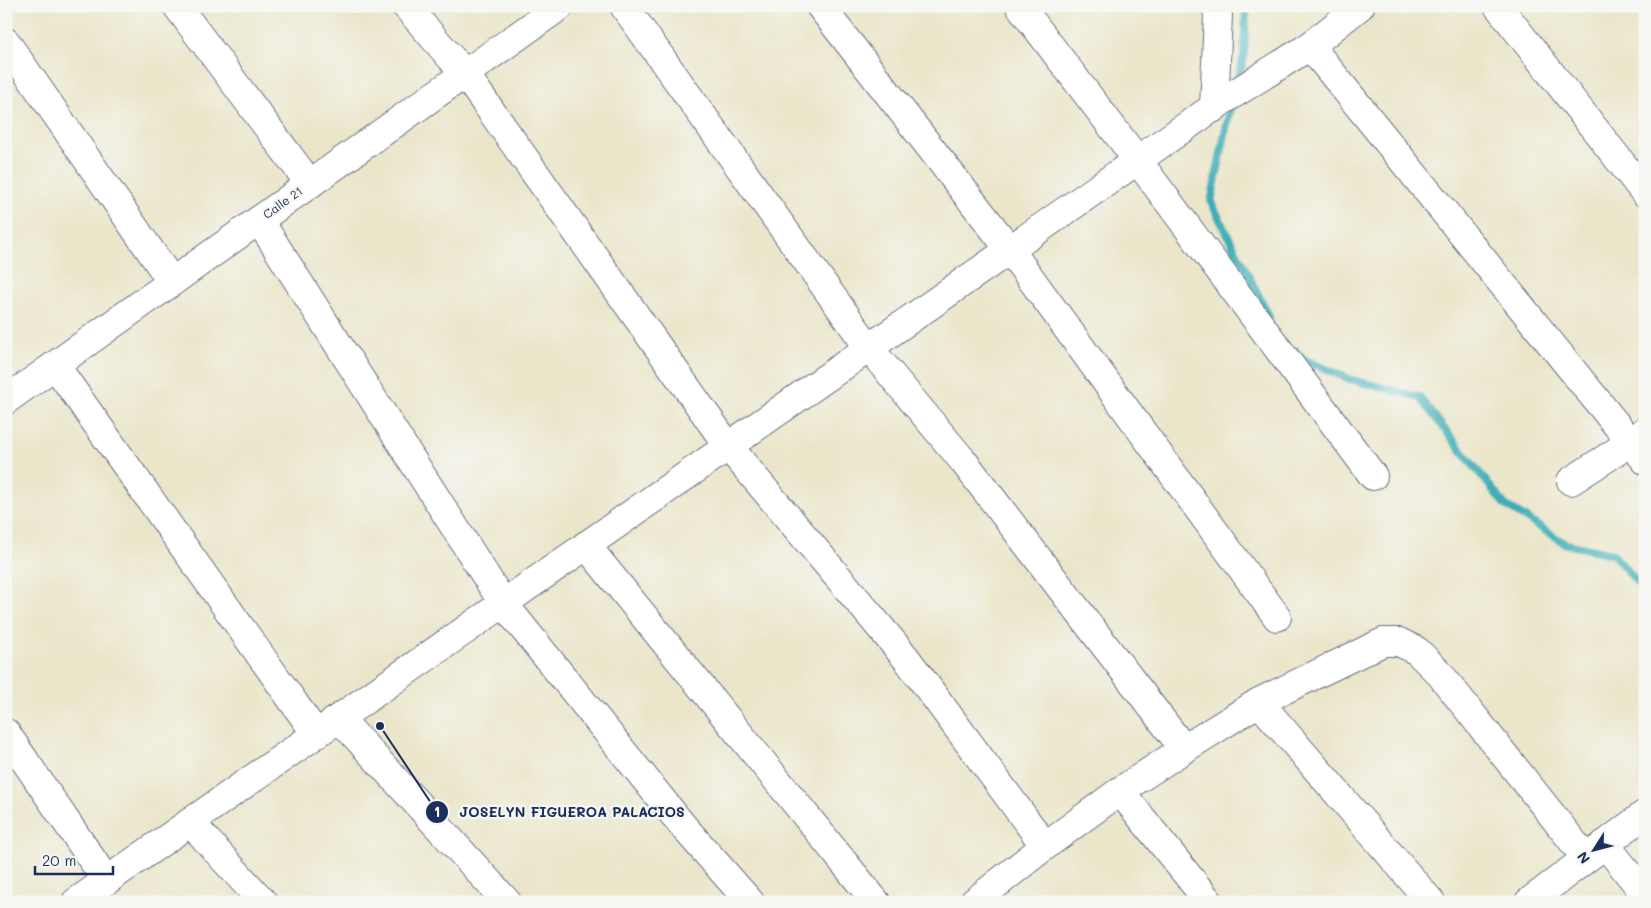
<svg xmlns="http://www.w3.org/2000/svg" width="1651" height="908" viewBox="0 0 1651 908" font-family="Mali,sans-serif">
  <rect width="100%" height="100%" fill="#f6f6f2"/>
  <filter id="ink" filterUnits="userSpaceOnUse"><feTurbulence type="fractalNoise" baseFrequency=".02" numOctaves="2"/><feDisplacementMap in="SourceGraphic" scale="10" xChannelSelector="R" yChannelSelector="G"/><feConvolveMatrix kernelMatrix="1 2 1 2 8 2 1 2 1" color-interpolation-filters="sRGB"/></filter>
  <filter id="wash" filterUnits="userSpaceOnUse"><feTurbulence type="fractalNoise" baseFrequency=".0096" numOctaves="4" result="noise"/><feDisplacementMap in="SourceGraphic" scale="20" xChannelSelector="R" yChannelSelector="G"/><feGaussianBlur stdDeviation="1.12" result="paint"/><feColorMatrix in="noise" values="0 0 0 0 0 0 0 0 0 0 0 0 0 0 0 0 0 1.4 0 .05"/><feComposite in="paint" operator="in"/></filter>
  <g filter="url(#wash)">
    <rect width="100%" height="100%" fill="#ebe6ca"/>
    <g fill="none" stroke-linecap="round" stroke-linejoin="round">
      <g stroke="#3eaeb9" stroke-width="8">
        <polyline points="1237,83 1244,56 1246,6"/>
        <polyline points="1231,104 1211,202 1269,316"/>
        <polyline points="1296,351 1301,358 1349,379 1419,397 1505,505 1566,544 1613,554 1642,588 1645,597"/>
      </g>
    </g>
  </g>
  <g filter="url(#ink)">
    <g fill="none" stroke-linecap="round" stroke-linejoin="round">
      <defs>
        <g id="minor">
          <polyline points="177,6 310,184"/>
          <polyline points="406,6 465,74 728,446 906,658 1045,846"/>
          <polyline points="624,6 869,348 964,462 1184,749"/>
          <polyline points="820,6 1010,250 1277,617"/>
          <polyline points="1020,6 1138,161 1373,476"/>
          <polyline points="1498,6 1645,193"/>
          <polyline points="6,42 172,282"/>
          <polyline points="1310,46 1645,460"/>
          <polyline points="1214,108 1218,15 1216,6"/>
          <polyline points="259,220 503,603 683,826 750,902"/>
          <polyline points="55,365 316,734"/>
          <polyline points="6,400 560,6"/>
          <polyline points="1571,481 1631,442 1645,431"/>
          <polyline points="586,545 876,902"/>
          <polyline points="1259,702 1431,902"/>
          <polyline points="339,718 507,902"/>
          <polyline points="6,733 106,880"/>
          <polyline points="1120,791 1209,902"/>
          <polyline points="190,822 263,902"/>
          <polyline points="1605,844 1645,894"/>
          <polyline points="76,902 1221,102 1310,46 1360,6"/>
          <polyline points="974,902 1045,846 1120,791 1184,749 1259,702 1383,642 1399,642 1417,651 1440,674 1586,858"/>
          <polyline points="1529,902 1645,814"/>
        </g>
      </defs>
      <use href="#minor" stroke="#646f84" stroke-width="30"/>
      <use href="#minor" stroke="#fff" stroke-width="28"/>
    </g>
  </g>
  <g text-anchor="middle" stroke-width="5" stroke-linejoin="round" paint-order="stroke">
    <g font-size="12" fill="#1b2f5e" stroke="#f6f6f2">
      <text transform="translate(283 203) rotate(-36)" y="4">Calle 21</text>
    </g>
  </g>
  <path fill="none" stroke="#1b2f5e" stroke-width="2" d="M380 726L437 812"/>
  <g fill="#1b2f5e" stroke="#f6f6f2" stroke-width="2">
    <circle cx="380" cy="726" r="5"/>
    <circle cx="437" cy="812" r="12"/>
  </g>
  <g font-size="15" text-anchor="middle" font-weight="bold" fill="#fff">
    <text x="437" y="817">1</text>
  </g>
  <g font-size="14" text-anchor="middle" font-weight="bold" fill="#1b2f5e" stroke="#f6f6f2" stroke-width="5" stroke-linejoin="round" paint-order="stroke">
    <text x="572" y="817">JOSELYN FIGUEROA PALACIOS</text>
  </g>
  <rect width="1651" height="908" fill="none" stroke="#f6f6f2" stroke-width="25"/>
  <g transform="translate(1594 850) rotate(234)" stroke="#f6f6f2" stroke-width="4" paint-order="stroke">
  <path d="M0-4L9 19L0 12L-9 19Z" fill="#1b2f5e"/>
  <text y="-8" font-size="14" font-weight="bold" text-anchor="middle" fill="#1b2f5e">N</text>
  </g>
  <path d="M35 866v8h78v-8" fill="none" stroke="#1b2f5e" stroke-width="2.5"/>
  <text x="42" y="866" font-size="15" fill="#1b2f5e" stroke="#f6f6f2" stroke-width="4" paint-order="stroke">20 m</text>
</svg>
